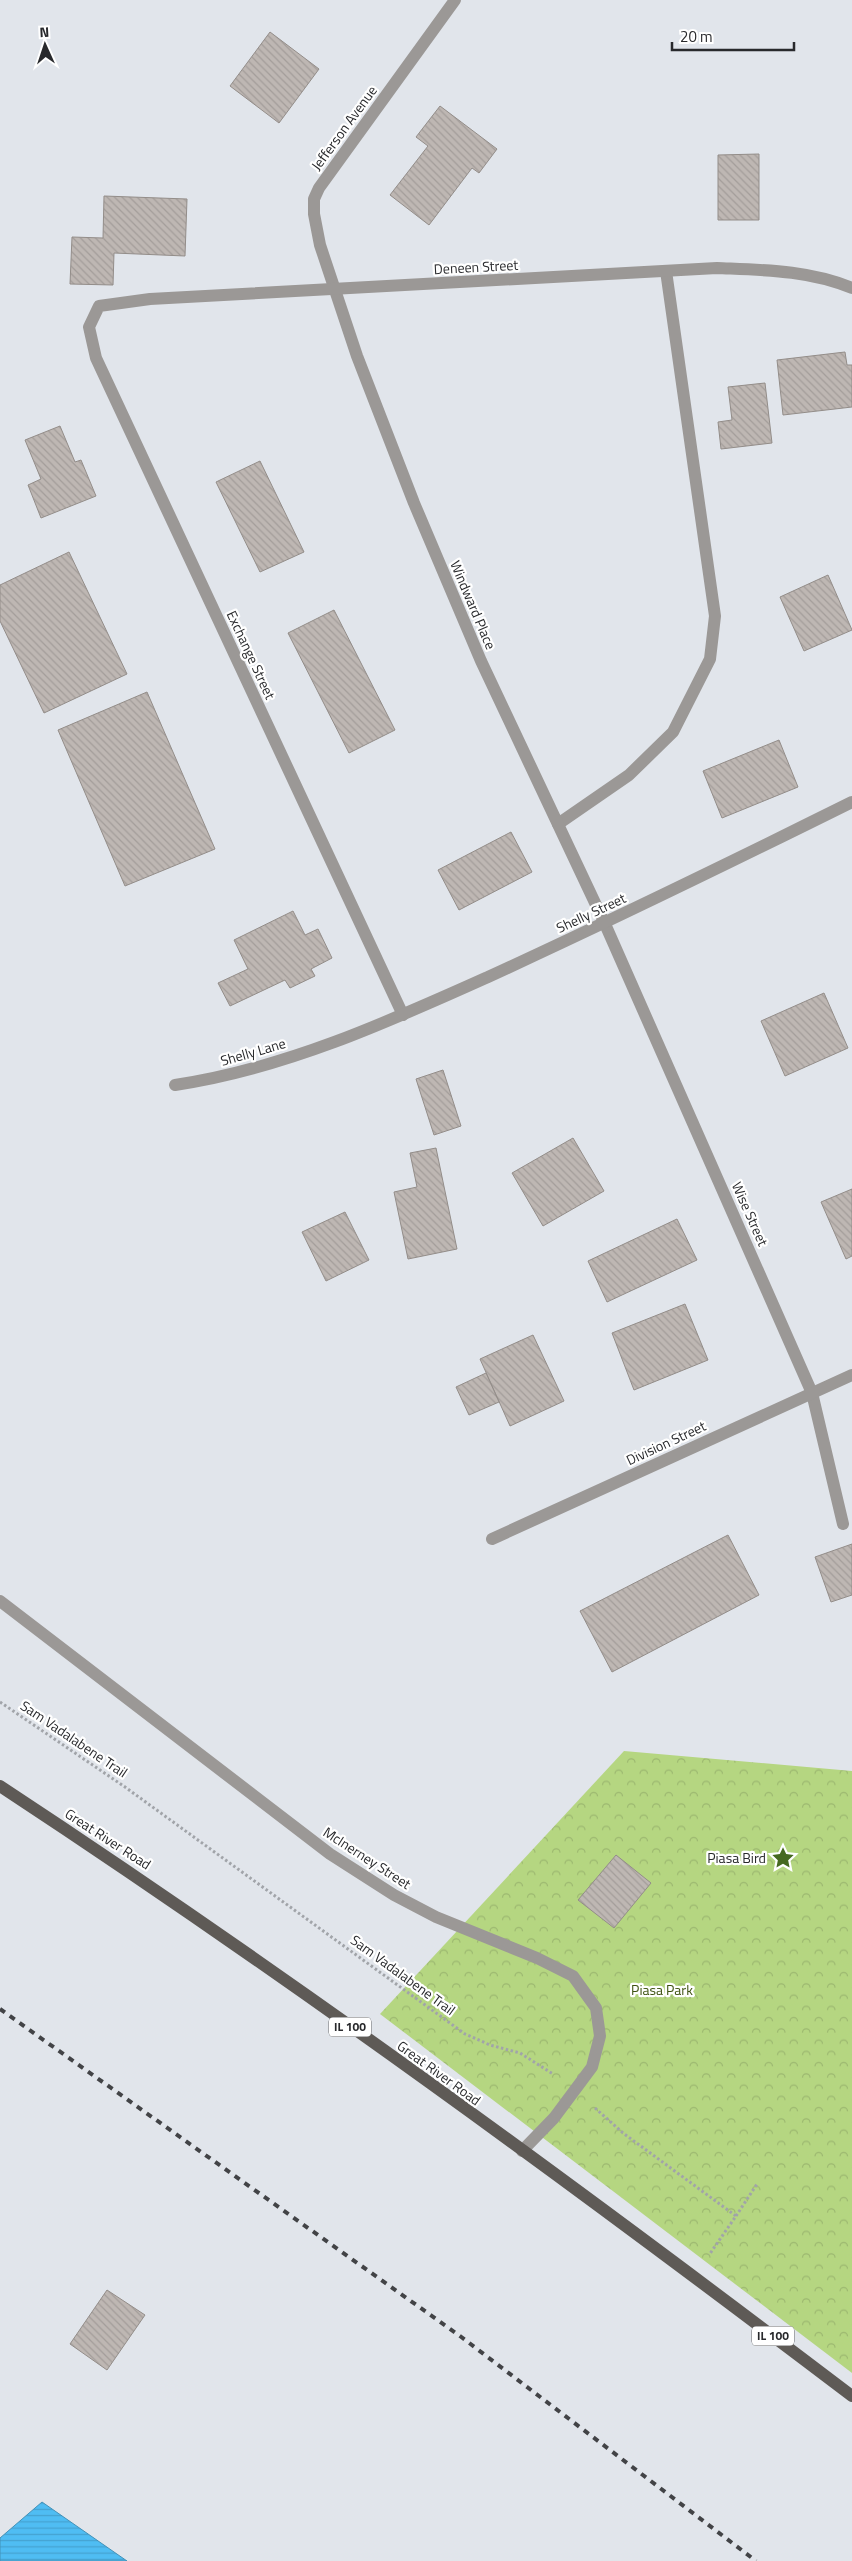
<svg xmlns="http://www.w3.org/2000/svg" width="852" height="2561" viewBox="0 0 852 2561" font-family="'Titillium Web',sans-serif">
  <defs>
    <pattern id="forest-crowns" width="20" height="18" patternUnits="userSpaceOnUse" patternTransform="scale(1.25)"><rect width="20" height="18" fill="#b5d681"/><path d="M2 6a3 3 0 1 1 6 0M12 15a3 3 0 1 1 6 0" fill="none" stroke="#9cb870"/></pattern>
    <pattern id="water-rules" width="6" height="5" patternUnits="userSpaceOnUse" patternTransform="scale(1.25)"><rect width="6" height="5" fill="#4fbdf3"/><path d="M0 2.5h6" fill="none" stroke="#45a2d0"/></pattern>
    <pattern id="building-back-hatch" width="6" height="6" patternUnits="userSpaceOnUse" patternTransform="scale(1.25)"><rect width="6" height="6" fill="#beb7b3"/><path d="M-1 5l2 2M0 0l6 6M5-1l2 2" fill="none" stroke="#a39d9a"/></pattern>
  </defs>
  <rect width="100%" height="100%" fill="#e1e5eb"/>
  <polygon fill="url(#forest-crowns)" points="624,1751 852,1771 852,2373 380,2014"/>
  <polygon fill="url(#water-rules)" stroke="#4391b7" points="42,2502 127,2561 0,2561 0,2538"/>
  <g fill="url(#building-back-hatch)" stroke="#938d89">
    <polygon points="270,32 319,69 279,123 230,86"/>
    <polygon points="440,106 497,149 479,173 472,168 429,225 390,195 428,146 416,137"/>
    <polygon points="759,154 759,220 718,220 718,155"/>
    <polygon points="104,196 187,199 185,256 114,253 113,285 70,284 72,237 103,238"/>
    <polygon points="845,352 847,365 852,365 852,407 783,415 777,360"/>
    <polygon points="765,383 772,443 721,449 718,422 732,420 728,387"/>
    <polygon points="60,426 75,462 81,460 96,496 41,518 28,485 41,479 25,440"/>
    <polygon points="260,461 304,552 260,572 216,482"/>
    <polygon points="69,552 127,674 44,713 0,621 0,585"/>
    <polygon points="828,575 852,630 804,651 780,597"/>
    <polygon points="334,610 395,730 349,753 288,633"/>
    <polygon points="147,692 215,849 125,886 58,730"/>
    <polygon points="779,740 798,787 722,818 703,771"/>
    <polygon points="511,832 532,872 459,910 438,870"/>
    <polygon points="293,911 305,935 318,929 332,958 311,969 315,976 290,988 285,980 230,1006 218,983 248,969 234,940"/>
    <polygon points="824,993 848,1048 785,1076 761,1021"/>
    <polygon points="443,1070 461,1126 434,1135 416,1079"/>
    <polygon points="573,1138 604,1191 543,1226 512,1173"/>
    <polygon points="436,1148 457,1249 408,1259 394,1192 417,1187 410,1153"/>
    <polygon points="852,1189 852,1256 846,1259 821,1202"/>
    <polygon points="345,1212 369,1260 326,1281 302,1232"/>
    <polygon points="677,1219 697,1260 607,1302 588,1261"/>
    <polygon points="685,1304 708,1360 634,1390 612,1333"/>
    <polygon points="533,1335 564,1401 510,1426 480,1359"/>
    <polygon points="486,1373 499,1402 469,1415 456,1387"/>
    <polygon points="728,1535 759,1595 612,1672 580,1611"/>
    <polygon points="852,1544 852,1595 831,1602 815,1557"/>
    <polygon points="616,1855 651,1883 614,1928 578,1900"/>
    <polygon points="107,2290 145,2315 107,2370 70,2344"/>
  </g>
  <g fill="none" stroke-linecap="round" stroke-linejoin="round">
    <g stroke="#a1a4a9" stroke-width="3" stroke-dasharray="2.5 2.5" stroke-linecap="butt">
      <polyline points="0,1702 125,1787 465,2034 490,2045 520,2053 553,2074"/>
      <polyline points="595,2108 623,2133 736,2216 709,2255"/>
      <polyline points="736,2216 757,2184"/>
    </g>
    <polyline stroke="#9b9896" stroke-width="12" points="558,824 629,775 673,732 710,659 715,616 666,271"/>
    <g stroke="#9b9896" stroke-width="12">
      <polyline points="455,0 319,188 314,199 314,214 320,245 357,356 414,503 481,661 605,924 812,1393 843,1524"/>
      <path d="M403,1015L96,358L89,327L99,306L150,299L717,268C763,270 808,270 852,288"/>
      <path d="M175,1085C284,1069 388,1022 488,977C610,921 731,862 852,802"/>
      <polyline points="492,1539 852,1375"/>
      <polyline points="0,1601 330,1854 394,1895 436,1917 537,1958 573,1976 596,2008 600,2036 592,2067 554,2118 522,2151"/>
    </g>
    <path stroke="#5e5a56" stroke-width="12" d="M0,1786C292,1978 574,2185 852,2396"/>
    <polyline stroke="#424346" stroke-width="4" stroke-dasharray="6 6" stroke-linecap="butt" points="0,2009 460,2336 756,2561"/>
  </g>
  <defs>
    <symbol id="sight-bare" viewBox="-9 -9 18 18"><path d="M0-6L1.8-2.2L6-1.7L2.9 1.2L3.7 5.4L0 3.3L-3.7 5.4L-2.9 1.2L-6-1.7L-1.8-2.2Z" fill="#466921" stroke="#fff" stroke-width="2.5" paint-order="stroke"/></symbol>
  </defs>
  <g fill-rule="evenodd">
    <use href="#sight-bare" x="767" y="1842" width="32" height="32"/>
  </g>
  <g text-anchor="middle" stroke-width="4.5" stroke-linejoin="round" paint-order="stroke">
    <g fill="#fff" stroke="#68696b" stroke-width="1">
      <rect x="329" y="2017.5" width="42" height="19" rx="4"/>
      <rect x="752" y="2326.5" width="42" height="19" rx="4"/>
    </g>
    <g font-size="12" font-weight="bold" fill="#28292c">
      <text x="350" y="2031">IL 100</text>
      <text x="773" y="2340">IL 100</text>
    </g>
    <g font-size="14" fill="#28292c" stroke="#fff">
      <text transform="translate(344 128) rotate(-54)" y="5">Jefferson Avenue</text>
      <text transform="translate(476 267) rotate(-3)" y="5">Deneen Street</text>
      <text transform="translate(473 605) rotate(67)" y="5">Windward Place</text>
      <text transform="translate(251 655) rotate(65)" y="5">Exchange Street</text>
      <text transform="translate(591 913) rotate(-25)" y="5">Shelly Street</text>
      <text transform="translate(253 1052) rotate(-16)" y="5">Shelly Lane</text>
      <text transform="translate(750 1214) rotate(66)" y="5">Wise Street</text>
      <text transform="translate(666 1443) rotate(-25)" y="5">Division Street</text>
      <text transform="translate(74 1739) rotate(34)" y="5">Sam Vadalabene Trail</text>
      <text transform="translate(108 1839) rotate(33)" y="5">Great River Road</text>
      <text transform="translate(367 1858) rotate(33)" y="5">McInerney Street</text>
      <text transform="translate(403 1975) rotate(36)" y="5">Sam Vadalabene Trail</text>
      <text transform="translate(439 2073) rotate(36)" y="5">Great River Road</text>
    </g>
    <g font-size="14" fill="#28292c" stroke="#fff" text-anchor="end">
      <text x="766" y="1863">Piasa Bird</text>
    </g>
    <g font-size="14" fill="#3d5210" stroke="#fff">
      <text x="662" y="1995">Piasa Park</text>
    </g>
  </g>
  <g transform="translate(45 45) rotate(357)" stroke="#ffffff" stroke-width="4" paint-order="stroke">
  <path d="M0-4L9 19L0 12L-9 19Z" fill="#28292c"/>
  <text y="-8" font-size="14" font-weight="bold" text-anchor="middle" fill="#28292c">N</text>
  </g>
  <path d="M672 42v8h122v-8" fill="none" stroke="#28292c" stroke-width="2.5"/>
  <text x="680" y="42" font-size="15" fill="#28292c" stroke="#ffffff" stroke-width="4" paint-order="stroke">20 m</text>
</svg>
